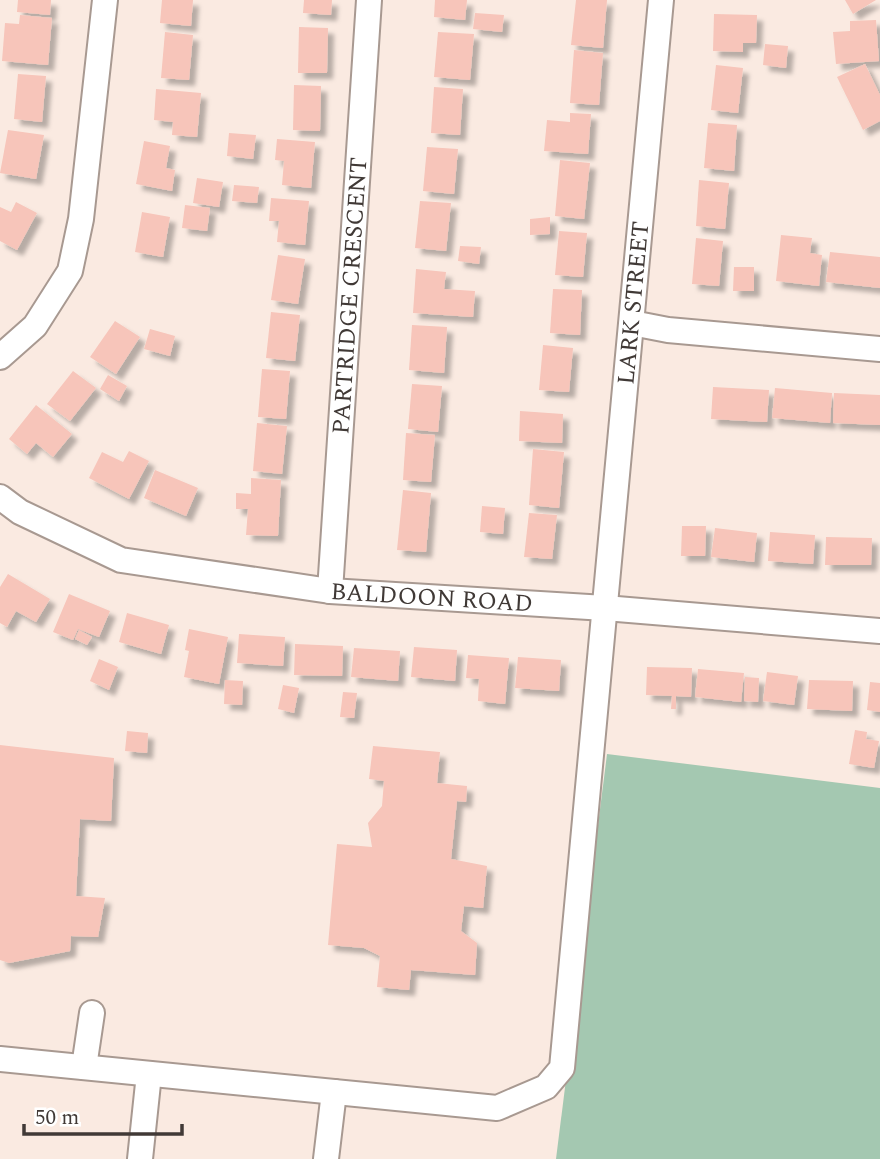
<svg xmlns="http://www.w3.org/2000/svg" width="880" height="1159" viewBox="0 0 880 1159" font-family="Spectral,serif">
  <defs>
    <filter id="shadow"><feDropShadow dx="6" dy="6" stdDeviation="2" flood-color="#0004"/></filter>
  </defs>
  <rect width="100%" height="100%" fill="#faeae1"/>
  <polygon fill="#a4c8b1" points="607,754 880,788 880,1159 556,1159"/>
  <g fill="#f7c5ba" filter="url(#shadow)">
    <polygon points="18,0 51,0 50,15 17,12"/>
    <polygon points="162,0 193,0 191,26 160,23"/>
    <polygon points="304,0 332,0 331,15 303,13"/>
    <polygon points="435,0 467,0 465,20 434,17"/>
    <polygon points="576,0 607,0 603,48 571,45"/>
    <polygon points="845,0 876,0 853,14"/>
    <polygon points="475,13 504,15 502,32 473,29"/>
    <polygon points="714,14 757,15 756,43 743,43 743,52 713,51"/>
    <polygon points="20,15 52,18 48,65 2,61 5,23 19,24"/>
    <polygon points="876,20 879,61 836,64 833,32 850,31 850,21"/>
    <polygon points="299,27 328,28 327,73 298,73"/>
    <polygon points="165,32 193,35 189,80 161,78"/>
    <polygon points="438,32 474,34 470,80 434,77"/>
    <polygon points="765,44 788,46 786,68 763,65"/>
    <polygon points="574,50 603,53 599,105 570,103"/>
    <polygon points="865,64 880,95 880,121 863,130 837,77"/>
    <polygon points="716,65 743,68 738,113 711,110"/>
    <polygon points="18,74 46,76 42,122 14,119"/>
    <polygon points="294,85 321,86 320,131 293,130"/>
    <polygon points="434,87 463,89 460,135 431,133"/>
    <polygon points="156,89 201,93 197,137 172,135 173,122 154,120"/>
    <polygon points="570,113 591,114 588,154 544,151 547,120 570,122"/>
    <polygon points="708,123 737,125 734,171 704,168"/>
    <polygon points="8,130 44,135 36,179 0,173"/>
    <polygon points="229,133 256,135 253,159 227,156"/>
    <polygon points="277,139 315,142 311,188 282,185 284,161 275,160"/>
    <polygon points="144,141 170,146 166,168 175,170 172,191 136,184"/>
    <polygon points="427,147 458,149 454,194 423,191"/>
    <polygon points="560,160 590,163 584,219 555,216"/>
    <polygon points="197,178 223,182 219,207 193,203"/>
    <polygon points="699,180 729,183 725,229 696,226"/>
    <polygon points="234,185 259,187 257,203 232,201"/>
    <polygon points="271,198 309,201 305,245 277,242 279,221 269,221"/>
    <polygon points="420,201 451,203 446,251 415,248"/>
    <polygon points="16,202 37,213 17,250 0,241 0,207 11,212"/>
    <polygon points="185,205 210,208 207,231 182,228"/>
    <polygon points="142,212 170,217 163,257 135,252"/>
    <polygon points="550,217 550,234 530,235 530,219"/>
    <polygon points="559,231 587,233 583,277 555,275"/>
    <polygon points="781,235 812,238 810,253 822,255 819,286 776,281"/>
    <polygon points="696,238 723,241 719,286 692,284"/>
    <polygon points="460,246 481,247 479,264 458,261"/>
    <polygon points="830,252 880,257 880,288 826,282"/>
    <polygon points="278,255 305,259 298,304 271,300"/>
    <polygon points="734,267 754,267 754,291 733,291"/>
    <polygon points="416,269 446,272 444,289 475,291 473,317 413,313"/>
    <polygon points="553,289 582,290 580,335 550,333"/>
    <polygon points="271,312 300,315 295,361 266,358"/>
    <polygon points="115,321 140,337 116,374 90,357"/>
    <polygon points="412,325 447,327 444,373 409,370"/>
    <polygon points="150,329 175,336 170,356 144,349"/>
    <polygon points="543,345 573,348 569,392 539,390"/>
    <polygon points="262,369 290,371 286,419 258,417"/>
    <polygon points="73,371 96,388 70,421 47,404"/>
    <polygon points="108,375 127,386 119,401 100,389"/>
    <polygon points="412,384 442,386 438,432 408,429"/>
    <polygon points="713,387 769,390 767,422 711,419"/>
    <polygon points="775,388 832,393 830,423 772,418"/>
    <polygon points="834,393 880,395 880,425 833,423"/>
    <polygon points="36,405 72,434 53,457 36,443 27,454 9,439"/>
    <polygon points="520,411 563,414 562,443 519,441"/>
    <polygon points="257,423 287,426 282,474 253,471"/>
    <polygon points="406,433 435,435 431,482 403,480"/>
    <polygon points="533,449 564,452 559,508 529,505"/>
    <polygon points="129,451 149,461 129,499 89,478 102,452 123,462"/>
    <polygon points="155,470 198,488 186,516 144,498"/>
    <polygon points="251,478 281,480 278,536 246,535 248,509 236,509 236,493 251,494"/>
    <polygon points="403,490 431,493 426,552 397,550"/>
    <polygon points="482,506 505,508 503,534 480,532"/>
    <polygon points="529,513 557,515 552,559 524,557"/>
    <polygon points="682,526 706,526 705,556 681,556"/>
    <polygon points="715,528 757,533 754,562 711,557"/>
    <polygon points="770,532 815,535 813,564 768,561"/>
    <polygon points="826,537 872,538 871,565 825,565"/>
    <polygon points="8,574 50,599 36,622 16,611 7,627 0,623 0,587"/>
    <polygon points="69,594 110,611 99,637 78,629 73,640 53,632"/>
    <polygon points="127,613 169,625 161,654 119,642"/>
    <polygon points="189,629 228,637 219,684 184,677 189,651 185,650"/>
    <polygon points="79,630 92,637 87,645 75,639"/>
    <polygon points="239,634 285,637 283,666 237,663"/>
    <polygon points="295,644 343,646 342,676 294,675"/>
    <polygon points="414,647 457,650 455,681 411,677"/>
    <polygon points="354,648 400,651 398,681 351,677"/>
    <polygon points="468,655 509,658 505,704 478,701 479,679 466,678"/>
    <polygon points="518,657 561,660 559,691 515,688"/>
    <polygon points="99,659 118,667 109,690 90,681"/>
    <polygon points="647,667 692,668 691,697 676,696 676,709 671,709 672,696 646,695"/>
    <polygon points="698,669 744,673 741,702 695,697"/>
    <polygon points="767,672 798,676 794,705 763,701"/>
    <polygon points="745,677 759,678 758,702 744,701"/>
    <polygon points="225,680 243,681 242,705 224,704"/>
    <polygon points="809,680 853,681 852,711 807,709"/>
    <polygon points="870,682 880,683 880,712 867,710"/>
    <polygon points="283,685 299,688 294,713 278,709"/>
    <polygon points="343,692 357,693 354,718 340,717"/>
    <polygon points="855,730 867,732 866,739 879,741 874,768 849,764"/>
    <polygon points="127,731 148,733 147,753 125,751"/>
    <polygon points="0,745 114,758 111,821 80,819 76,896 105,898 98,937 71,936 70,951 9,963 0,960"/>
    <polygon points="373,746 440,752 437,783 467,786 466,802 457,801 451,859 487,866 483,908 464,906 461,931 477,943 475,975 411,970 409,990 377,987 380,956 364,948 328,945 337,844 372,847 368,823 382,806 384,781 369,779"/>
  </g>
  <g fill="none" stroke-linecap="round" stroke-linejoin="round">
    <defs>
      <g id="minor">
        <polyline points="632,323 668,330 880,349"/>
        <polyline points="0,357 35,326 70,271 81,219 105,0"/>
        <path id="s1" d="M0,497L20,512L121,560L330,591L605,608L880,631"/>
        <path id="s2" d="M330,591L369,0"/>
        <path id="s3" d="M0,1059L497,1108L546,1087L562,1068L661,0"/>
        <polyline points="84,1067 92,1013"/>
        <polyline points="140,1159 149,1074"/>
        <polyline points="326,1159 334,1092"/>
      </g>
    </defs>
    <use href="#minor" stroke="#a89991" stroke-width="28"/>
    <use href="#minor" stroke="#fff" stroke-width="24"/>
  </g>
  <g text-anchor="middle" stroke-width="5" stroke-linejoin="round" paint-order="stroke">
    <g font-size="24" fill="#403936" stroke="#fff">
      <text dy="8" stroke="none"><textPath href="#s2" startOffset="296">PARTRIDGE CRESCENT</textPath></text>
      <text dy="8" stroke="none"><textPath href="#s3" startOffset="1346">LARK STREET</textPath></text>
      <text dy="8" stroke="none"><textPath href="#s1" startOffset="450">BALDOON ROAD</textPath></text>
    </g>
  </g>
  <path d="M24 1124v10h158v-10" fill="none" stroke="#403936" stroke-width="3.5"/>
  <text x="35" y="1124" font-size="21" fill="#403936" stroke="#ffffff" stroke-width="5" paint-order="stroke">50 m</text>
</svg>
